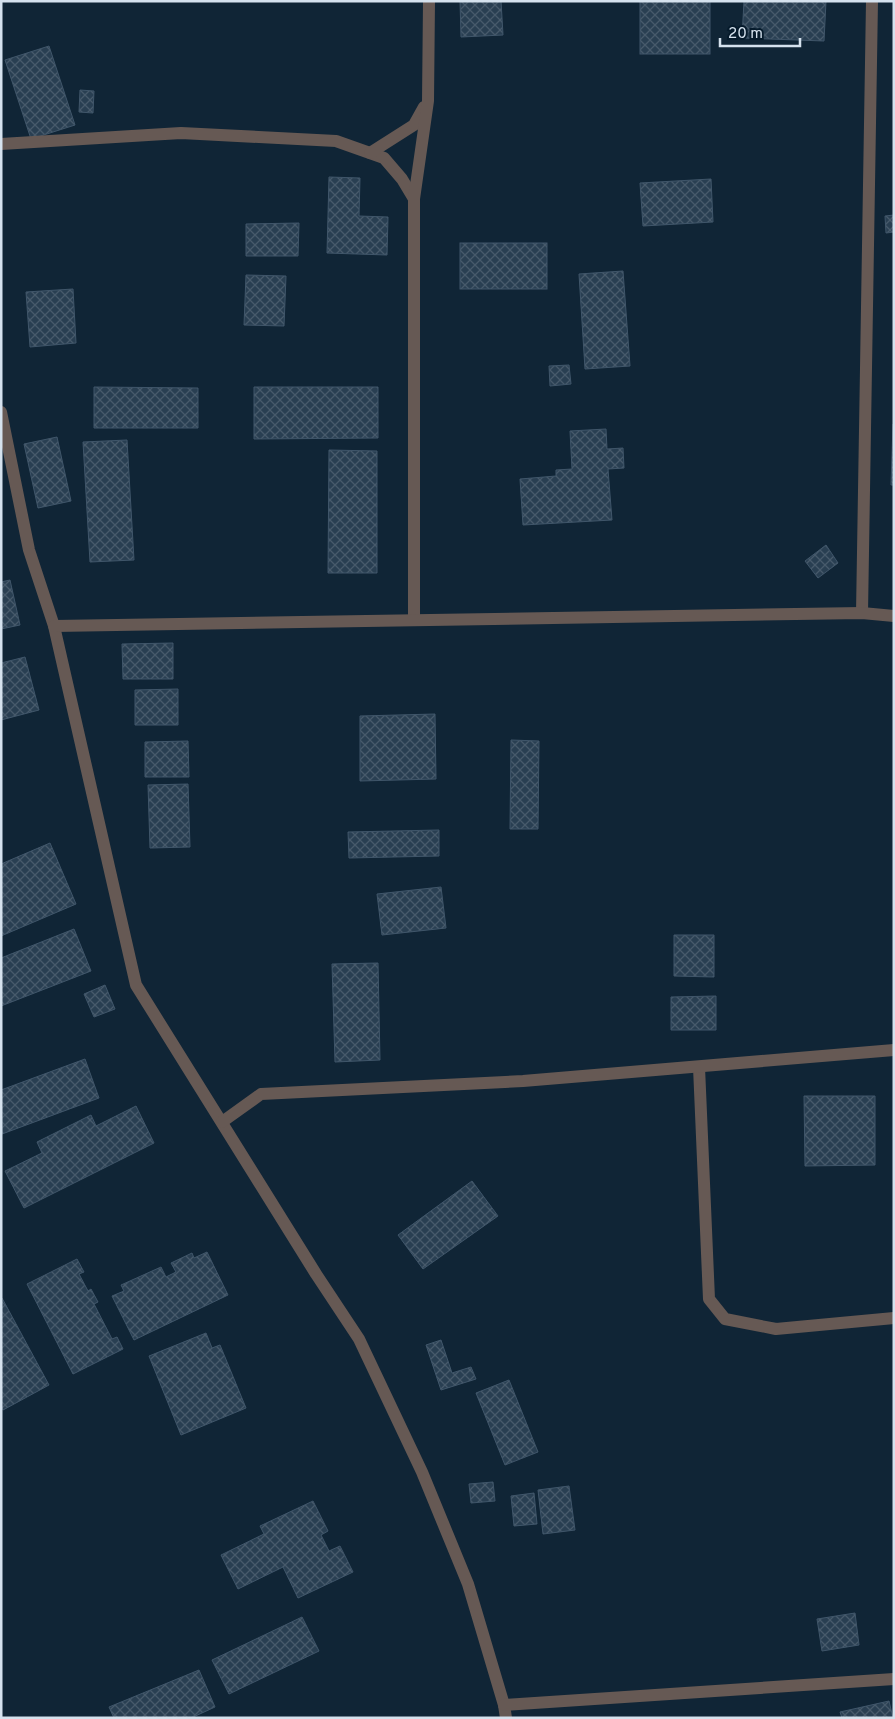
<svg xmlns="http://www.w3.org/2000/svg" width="895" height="1719" viewBox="0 0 895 1719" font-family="Overpass,sans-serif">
  <defs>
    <pattern id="building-cross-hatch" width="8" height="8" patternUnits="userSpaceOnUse" patternTransform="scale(1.25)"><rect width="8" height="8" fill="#293f52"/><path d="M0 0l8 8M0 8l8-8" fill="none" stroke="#475a6b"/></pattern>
  </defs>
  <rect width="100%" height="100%" fill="#102536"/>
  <g fill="url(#building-cross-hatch)" stroke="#40566a">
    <polygon points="460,1 501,1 503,35 461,37"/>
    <rect x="640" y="1" width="70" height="53"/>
    <polygon points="744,1 826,1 824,41 742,38"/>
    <polygon points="49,46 75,125 31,139 5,60"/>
    <polygon points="80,90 94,91 93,113 79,112"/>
    <polygon points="329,177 360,178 359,216 388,217 387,255 327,253"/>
    <polygon points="711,179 713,222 643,226 640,183"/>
    <polygon points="894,215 894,232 886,233 885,216"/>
    <polygon points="299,223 298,256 246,256 246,224"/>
    <rect x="460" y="243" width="87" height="46"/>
    <polygon points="623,271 630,366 585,369 579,274"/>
    <polygon points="246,275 286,276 284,326 244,325"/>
    <polygon points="73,289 76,343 30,347 26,292"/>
    <polygon points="569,365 571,384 550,386 549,366"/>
    <polygon points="94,387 198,388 198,428 94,428"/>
    <polygon points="254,387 378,387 378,438 254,439"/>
    <polygon points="893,424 894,424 894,485 891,485"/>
    <polygon points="606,429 607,449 623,448 624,468 608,469 612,520 523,525 520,479 556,476 556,470 572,469 570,431"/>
    <polygon points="57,437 71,501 38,508 24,444"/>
    <polygon points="127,440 134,560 90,562 83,442"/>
    <polygon points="329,450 377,451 377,573 328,573"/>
    <polygon points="826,545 838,563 818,578 805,561"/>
    <polygon points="10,580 20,625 1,629 1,582"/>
    <polygon points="173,643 173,679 123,679 122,644"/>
    <polygon points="25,657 39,710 1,720 1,663"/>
    <polygon points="178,689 178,725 135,725 135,690"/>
    <polygon points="435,714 436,779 360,781 360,716"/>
    <polygon points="511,740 539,741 538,829 510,829"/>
    <polygon points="188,741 189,777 145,777 145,742"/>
    <polygon points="188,784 190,847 150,848 148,785"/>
    <polygon points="439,830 439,856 349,858 348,832"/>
    <polygon points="50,843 76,904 1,936 1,864"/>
    <polygon points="441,887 446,928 382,935 377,894"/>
    <polygon points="74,929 91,971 1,1006 1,958"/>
    <polygon points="674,935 714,935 714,977 674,976"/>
    <polygon points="378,963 380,1060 335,1062 332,964"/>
    <polygon points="105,985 115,1009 94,1017 84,994"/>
    <polygon points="716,996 716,1030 671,1030 671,997"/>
    <polygon points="85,1059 99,1098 2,1134 1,1090"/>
    <polygon points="804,1096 875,1096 875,1165 805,1166"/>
    <polygon points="136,1106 154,1143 24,1208 5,1171 42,1153 37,1142 91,1115 96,1126"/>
    <polygon points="472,1181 498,1216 423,1269 398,1235"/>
    <polygon points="207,1252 228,1295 134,1340 112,1296 124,1291 121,1285 161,1267 166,1277 176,1272 171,1263 192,1253 194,1258"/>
    <polygon points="77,1259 84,1272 79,1274 88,1291 91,1289 98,1302 94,1304 112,1339 117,1337 123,1349 73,1374 27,1284"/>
    <polygon points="1,1298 2,1298 49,1385 3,1410 1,1406"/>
    <polygon points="206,1333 212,1348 220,1345 246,1408 181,1435 149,1356"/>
    <polygon points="441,1340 452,1373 471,1367 476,1379 441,1390 426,1345"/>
    <polygon points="509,1380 538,1452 505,1465 476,1393"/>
    <polygon points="493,1482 495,1501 471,1503 469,1484"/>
    <polygon points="569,1486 575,1530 543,1534 538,1490"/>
    <polygon points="534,1493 537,1524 514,1526 511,1496"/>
    <polygon points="313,1501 328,1531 321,1535 329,1551 340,1546 353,1572 298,1598 283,1567 238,1589 221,1555 264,1534 260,1526"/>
    <polygon points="855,1613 859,1645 822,1651 817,1619"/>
    <polygon points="302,1617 319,1651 229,1694 212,1660"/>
    <polygon points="199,1670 215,1707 191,1718 114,1718 109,1707"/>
    <polygon points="889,1701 893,1718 842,1718 840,1712"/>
  </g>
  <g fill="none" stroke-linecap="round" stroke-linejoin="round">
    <g stroke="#665954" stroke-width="12">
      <polyline points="1,144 181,133 336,141 384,158 402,179 414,199"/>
      <polyline points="370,153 414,125 424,107"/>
      <polyline points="1,412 29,550 54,626 136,985 316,1274 359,1339 422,1472 468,1584 504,1705 506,1718"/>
      <polyline points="862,613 872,1"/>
      <polyline points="414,620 414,199 428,101 429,1"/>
      <polyline points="54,626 862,613 894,616"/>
      <polyline points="699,1067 709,1299 725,1319 776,1329 894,1318"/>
      <polyline points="222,1122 261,1094 523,1081 894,1050"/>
      <polyline points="504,1705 894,1679"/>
    </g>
  </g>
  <rect width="895" height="1719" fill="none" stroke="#d5e2ee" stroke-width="5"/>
  <path d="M720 38v8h80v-8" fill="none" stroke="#d5e2ee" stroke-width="2.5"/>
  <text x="728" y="38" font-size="15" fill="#d5e2ee" stroke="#061b2c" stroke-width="4" paint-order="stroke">20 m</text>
</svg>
